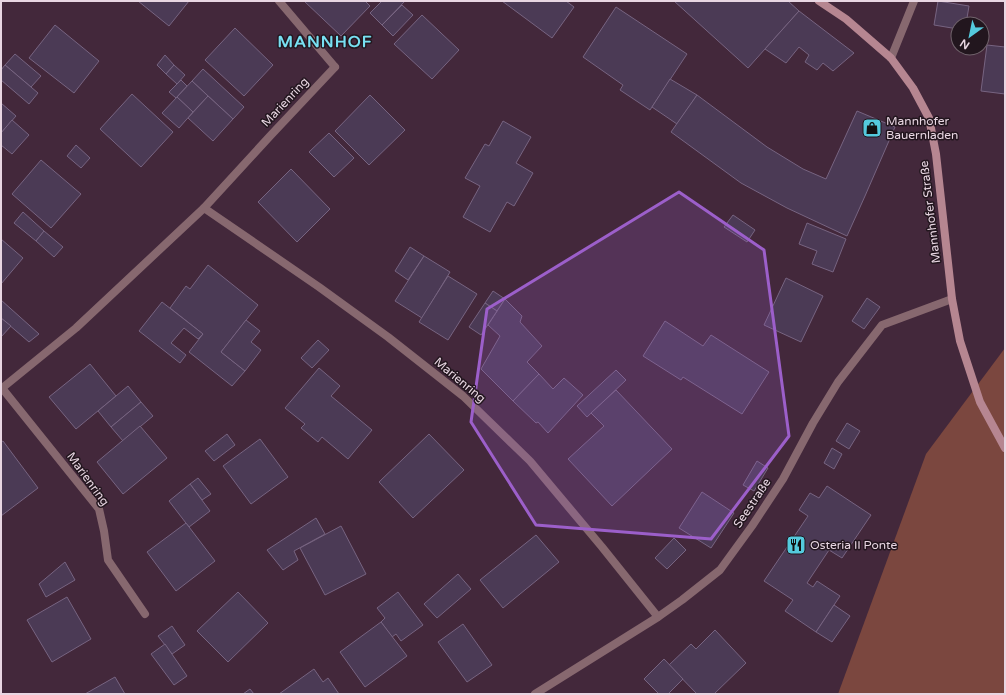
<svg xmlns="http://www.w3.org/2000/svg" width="1006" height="695" viewBox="0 0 1006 695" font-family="'Varela Round',sans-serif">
  <rect width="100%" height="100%" fill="#43283b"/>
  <polygon fill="#7b473f" points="1005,348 1005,694 838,694 926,454"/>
  <g fill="#4b3a55" stroke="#776481">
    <polygon points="138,1 189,1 169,26"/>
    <polygon points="304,1 365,1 370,6 341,36"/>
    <polygon points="382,1 405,1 382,25 370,13"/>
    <polygon points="502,1 566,1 574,7 552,38"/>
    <polygon points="674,1 788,1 799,11 748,68"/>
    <polygon points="938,1 969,6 966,24 958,24 958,29 934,25"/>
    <polygon points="402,5 413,15 393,36 382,25"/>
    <polygon points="616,7 687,54 650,110 620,90 623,85 583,57"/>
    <polygon points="799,11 854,53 833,71 823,63 817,70 805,62 809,55 799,47 786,63 765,49"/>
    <polygon points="422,15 459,50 432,79 394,44"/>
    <polygon points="55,25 99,61 74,93 29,58"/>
    <polygon points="235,28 273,65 244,96 205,60"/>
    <polygon points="987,45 1005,47 1005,94 981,91"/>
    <polygon points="15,54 41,76 31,87 5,65"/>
    <polygon points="165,55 174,65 166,74 157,65"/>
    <polygon points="5,65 38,93 29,104 1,80 1,70"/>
    <polygon points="174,65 185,75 177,84 166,74"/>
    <polygon points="203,69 244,107 233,119 192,81"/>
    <polygon points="670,79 697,95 677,124 652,107"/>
    <polygon points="181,80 187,86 176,98 169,92"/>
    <polygon points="192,81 208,96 193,112 177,97"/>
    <polygon points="132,94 173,132 141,167 100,129"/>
    <polygon points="370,95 405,130 369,165 335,131"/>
    <polygon points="697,95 767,147 803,169 826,179 857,111 895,127 865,196 847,236 787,208 741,183 671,132"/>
    <polygon points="208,96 233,119 213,141 188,118"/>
    <polygon points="177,97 193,112 179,128 162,113"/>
    <polygon points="1,103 16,116 1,133"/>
    <polygon points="12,120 29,135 12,154 1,145 1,133"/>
    <polygon points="503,121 531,137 516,163 533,173 514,206 507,202 490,232 463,217 480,186 465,178 485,144 489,146"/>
    <polygon points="329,133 354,158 334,177 309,152"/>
    <polygon points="76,145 90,158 81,168 67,156"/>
    <polygon points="41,160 81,194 51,228 12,194"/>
    <polygon points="291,169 330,209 297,242 258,202"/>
    <polygon points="23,212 44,231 36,241 14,223"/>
    <polygon points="733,215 755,230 747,242 724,227"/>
    <polygon points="807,223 846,239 833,272 812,264 817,251 799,244"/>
    <polygon points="44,231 63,247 54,257 36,241"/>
    <polygon points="1,239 23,258 1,284"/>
    <polygon points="410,247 424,256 408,280 395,271"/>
    <polygon points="424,256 450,272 422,318 395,301"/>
    <polygon points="208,265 258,305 221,352 245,371 232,386 189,352 203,334 170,308 186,286 190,289"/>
    <polygon points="448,276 477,294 448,340 419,322"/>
    <polygon points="786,278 823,296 801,342 764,325"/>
    <polygon points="493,291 505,299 497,311 485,303"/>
    <polygon points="867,298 880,307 864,329 852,321"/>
    <polygon points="505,299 522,316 520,322 542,346 527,362 539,374 513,401 481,369 500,336 488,325"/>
    <polygon points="1,300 39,334 29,342 1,318"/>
    <polygon points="162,302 203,334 198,339 184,328 171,343 186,355 180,363 139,331"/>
    <polygon points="485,303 497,311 481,335 469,327"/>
    <polygon points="1,318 11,326 1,337"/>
    <polygon points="246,320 260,331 251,342 261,350 245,371 221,352"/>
    <polygon points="665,321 703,346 711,335 769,372 742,414 683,377 681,380 643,356"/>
    <polygon points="318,340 329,350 312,368 301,358"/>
    <polygon points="90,364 116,396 76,429 49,397"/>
    <polygon points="319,368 340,386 331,396 372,430 348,459 322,437 318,442 301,428 305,424 285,408"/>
    <polygon points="616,370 626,380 587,417 577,406"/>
    <polygon points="539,374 553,389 564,378 583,395 548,433 538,422 536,423 513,401"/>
    <polygon points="128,386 141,402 111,427 98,411"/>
    <polygon points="616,390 672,449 612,506 568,459 604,426 591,413"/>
    <polygon points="141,402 153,416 123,441 111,427"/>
    <polygon points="847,423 860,431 849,449 836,441"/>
    <polygon points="140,426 167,458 123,494 97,462"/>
    <polygon points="227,434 235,445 214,461 205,451"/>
    <polygon points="429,434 464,470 413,518 379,482"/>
    <polygon points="260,439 288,477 251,504 223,466"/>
    <polygon points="3,441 38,488 1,516 1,442"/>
    <polygon points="832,448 842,454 834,469 824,463"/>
    <polygon points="757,461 768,468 754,491 743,485"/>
    <polygon points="198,478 211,494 202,500 190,484"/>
    <polygon points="190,484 210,511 189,527 169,501"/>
    <polygon points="827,486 871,515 842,558 829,550 807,583 813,587 817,581 840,596 816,632 785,611 793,600 764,581 808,516 799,510 810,493 819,498"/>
    <polygon points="702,492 734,513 711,548 679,528"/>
    <polygon points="316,518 325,534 294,551 298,560 283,570 267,550"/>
    <polygon points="186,523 215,561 176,591 147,552"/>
    <polygon points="341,526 366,574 325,595 300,548"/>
    <polygon points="536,535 559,562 503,608 480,580"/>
    <polygon points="674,538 686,550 667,569 655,558"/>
    <polygon points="65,562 75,580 46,597 39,584"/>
    <polygon points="458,574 471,589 437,618 424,604"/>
    <polygon points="238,592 268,623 228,662 197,631"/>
    <polygon points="398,592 423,625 401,641 396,634 392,637 381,622 385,618 377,608"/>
    <polygon points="67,597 91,639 52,662 27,620"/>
    <polygon points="834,605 850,616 832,642 816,632"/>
    <polygon points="381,622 407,656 365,687 340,652"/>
    <polygon points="463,624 492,665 467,682 438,642"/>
    <polygon points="172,626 185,645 172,654 158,636"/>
    <polygon points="715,630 746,663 714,694 697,694 669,665 691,644 696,649"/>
    <polygon points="165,644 187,676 174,685 151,654"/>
    <polygon points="664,659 683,679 668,694 659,694 644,679"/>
    <polygon points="314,669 323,682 328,678 339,694 279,694"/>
    <polygon points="115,677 125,694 85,694"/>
    <polygon points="250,689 254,694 243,694"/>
  </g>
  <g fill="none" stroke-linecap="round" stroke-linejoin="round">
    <g stroke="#87686f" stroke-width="8">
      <polyline points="279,1 335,67"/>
      <polyline points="2,388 99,509 104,531 108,560 145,614"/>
    </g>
    <g stroke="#87686f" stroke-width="8">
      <polyline points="891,58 914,1"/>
      <polyline points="204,208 271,135 335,67"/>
      <polyline points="1,389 76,328 204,208 319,287 388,337 463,396 530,461 602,547 658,617"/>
      <polyline points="535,694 658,617 682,600 720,570 752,526 783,479 813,423 838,382 882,325 952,299"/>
    </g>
    <polyline stroke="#b68691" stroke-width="8" points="819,1 846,19 891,58 913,88 929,118 936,154 952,299 960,341 980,402 1005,448"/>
  </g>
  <path fill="#9c5fca" fill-opacity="0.2" stroke="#9c5fca" stroke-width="3" stroke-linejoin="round" d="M679,192L764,250L789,436L711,539L536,525L471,422L487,309Z"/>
  <defs>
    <symbol id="shop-square" viewBox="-11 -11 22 22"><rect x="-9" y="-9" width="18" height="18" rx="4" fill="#54cadd" stroke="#22161e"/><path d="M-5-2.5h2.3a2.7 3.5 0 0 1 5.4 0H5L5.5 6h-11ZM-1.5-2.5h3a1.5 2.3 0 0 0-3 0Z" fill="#111"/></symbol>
    <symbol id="restaurant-square" viewBox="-11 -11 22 22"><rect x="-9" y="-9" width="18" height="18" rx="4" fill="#54cadd" stroke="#22161e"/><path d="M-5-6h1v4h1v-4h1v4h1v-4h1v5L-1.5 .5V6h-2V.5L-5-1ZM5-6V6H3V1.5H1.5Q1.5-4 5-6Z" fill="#111"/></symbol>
  </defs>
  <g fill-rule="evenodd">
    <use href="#shop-square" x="861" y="117" width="22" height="22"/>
    <use href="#restaurant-square" x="785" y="534" width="22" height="22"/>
  </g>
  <g text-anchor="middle" stroke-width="3" stroke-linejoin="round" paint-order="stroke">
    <g font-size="12" fill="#e8d6e2" stroke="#22161e">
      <text transform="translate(285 102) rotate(-47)" y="4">Marienring</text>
      <text transform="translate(930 212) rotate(-97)" y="4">Mannhofer Straße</text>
      <text transform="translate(460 380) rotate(40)" y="4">Marienring</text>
      <text transform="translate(88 479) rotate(54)" y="4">Marienring</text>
      <text transform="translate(752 503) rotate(-56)" y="4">Seestraße</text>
    </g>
    <g font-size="12" fill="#e8d6e2" stroke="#22161e" text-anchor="start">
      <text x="886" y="125">Mannhofer<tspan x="886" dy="14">Bauernladen</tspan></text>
      <text x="810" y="549">Osteria Il Ponte</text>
    </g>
    <g font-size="16" font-weight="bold" letter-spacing="1" fill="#78e0f2" stroke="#22161e">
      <text x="325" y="47">MANNHOF</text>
    </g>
  </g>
  <rect width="1006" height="695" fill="none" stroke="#e8d6e2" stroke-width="4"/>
  <g transform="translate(970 36) rotate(213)"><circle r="19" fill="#22161e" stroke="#71636c"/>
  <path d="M0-3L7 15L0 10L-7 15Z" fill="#54cadd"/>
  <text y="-6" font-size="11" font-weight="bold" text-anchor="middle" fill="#e8d6e2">N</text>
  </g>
</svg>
